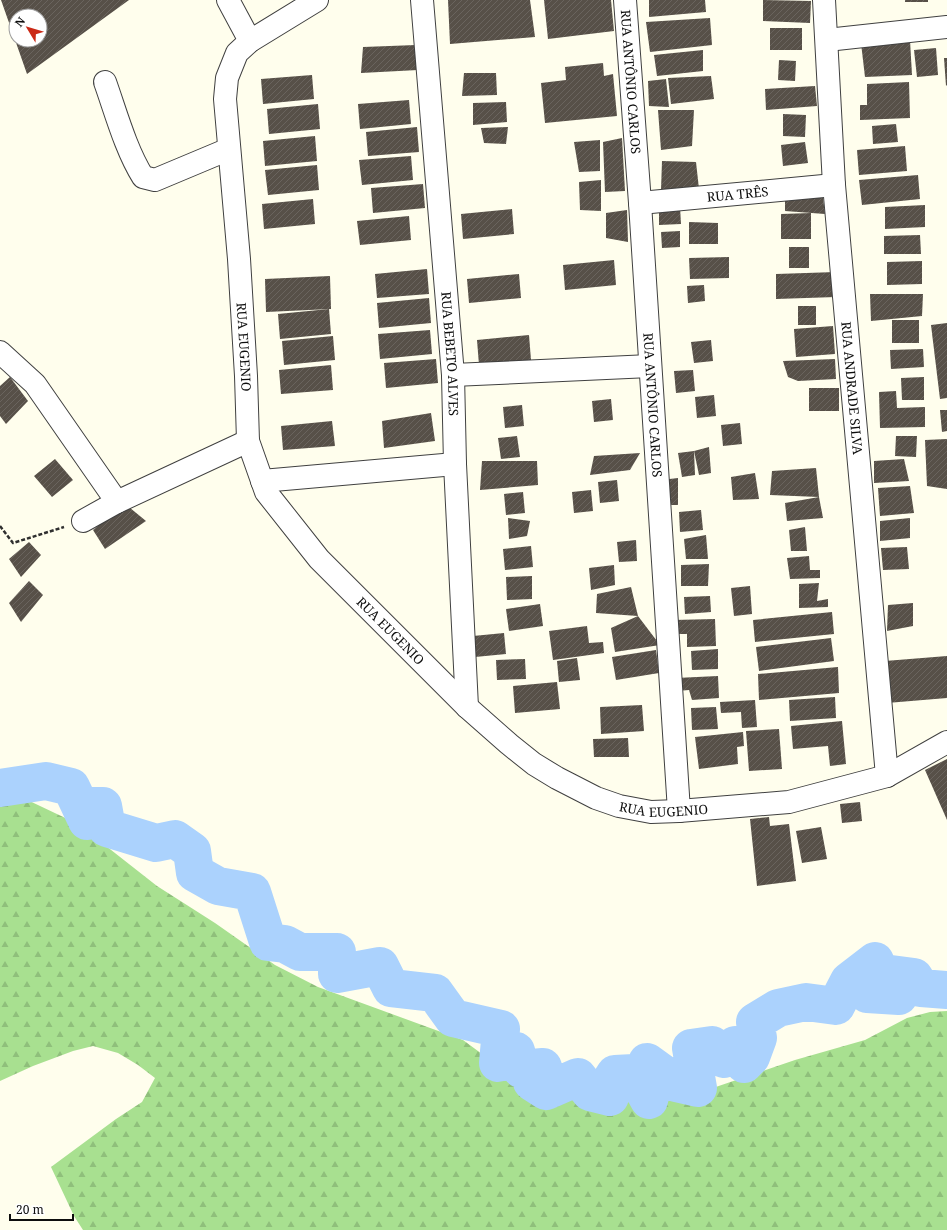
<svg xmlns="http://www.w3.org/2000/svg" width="947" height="1230" viewBox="0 0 947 1230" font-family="'Noto Serif',serif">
  <defs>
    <pattern id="forest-firs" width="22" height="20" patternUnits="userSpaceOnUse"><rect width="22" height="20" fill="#a8e090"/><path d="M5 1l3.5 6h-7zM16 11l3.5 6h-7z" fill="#8fbf7b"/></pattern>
    <pattern id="building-hatch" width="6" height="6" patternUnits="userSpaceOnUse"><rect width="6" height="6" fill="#575048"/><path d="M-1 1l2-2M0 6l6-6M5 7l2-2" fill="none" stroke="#6a645e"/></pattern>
  </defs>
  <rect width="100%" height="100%" fill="#fffeed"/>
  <polygon fill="url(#forest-firs)" points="0,787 78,824 157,886 215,923 275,965 318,987 463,1040 501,1068 520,1079 569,1097 590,1102 612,1103 666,1100 707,1090 795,1060 865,1040 907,1018 930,1012 947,1011 947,1230 83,1230 74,1216 51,1167 116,1119 142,1102 155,1078 138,1065 118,1053 93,1046 73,1051 33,1066 0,1081"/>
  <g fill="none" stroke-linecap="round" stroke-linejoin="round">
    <polyline stroke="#abd2fd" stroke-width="38" points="0,788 46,781 71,787 87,821 87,806 103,806 107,828 156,843 175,839 192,851 195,873 218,886 252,892 268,942 285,944 300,952 337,952 337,974 380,966 391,988 435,993 453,1018 501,1029 498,1063 516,1051 521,1069 543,1067 532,1082 546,1091 578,1077 590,1092 610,1097 608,1085 615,1074 634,1073 649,1100 653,1085 647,1062 676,1083 698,1088 691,1048 712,1045 724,1059 735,1045 744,1064 751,1057 758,1038 755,1022 778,1008 806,1002 836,1006 849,981 875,961 867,994 899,996 891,974 914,977 921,988 947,990"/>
  </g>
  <g fill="url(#building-hatch)" fill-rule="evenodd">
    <path d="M1,0H129L27,74ZM16,16H40V40H16Z"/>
    <polygon points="448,0 530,0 535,37 450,44"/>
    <polygon points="544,0 611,0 614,31 548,39"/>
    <polygon points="649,0 705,0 706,12 649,17"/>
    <polygon points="763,0 811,1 810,23 763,21"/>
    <rect x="905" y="0" width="23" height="2"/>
    <polygon points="710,18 712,45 650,52 646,22"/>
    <rect x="770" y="28" width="32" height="22"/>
    <polygon points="910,40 912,75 865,77 861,43"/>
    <polygon points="416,45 418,70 361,73 363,47"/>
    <polygon points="936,48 938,75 917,77 914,50"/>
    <polygon points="703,50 703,71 657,76 654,55"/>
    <polygon points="944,58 947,58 947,85 946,86"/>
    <polygon points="779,60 796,61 795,81 778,80"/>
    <polygon points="603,63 604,76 613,74 617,116 545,123 541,83 566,80 565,67"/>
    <polygon points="464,73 496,73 497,95 462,96"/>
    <polygon points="312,75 314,99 263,104 261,79"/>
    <polygon points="711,76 714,99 671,104 668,78"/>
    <polygon points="666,79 669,107 649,106 648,81"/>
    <polygon points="909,82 910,118 860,120 860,105 867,105 867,84"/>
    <polygon points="815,86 817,106 766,110 765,89"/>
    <polygon points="409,100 411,124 360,129 358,104"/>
    <polygon points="506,102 507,122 473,125 473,103"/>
    <polygon points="318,104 320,129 269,134 267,109"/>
    <polygon points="658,110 694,110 692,146 661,150"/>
    <polygon points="783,114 806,115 805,137 783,136"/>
    <polygon points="896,124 898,142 873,144 872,126"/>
    <polygon points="417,127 419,152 368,156 366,132"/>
    <polygon points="508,127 506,144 484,143 481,128"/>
    <polygon points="315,136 317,161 265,166 263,141"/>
    <polygon points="622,138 625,191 605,192 603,142"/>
    <polygon points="600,140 600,171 579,172 574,142"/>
    <polygon points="805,142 808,163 783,166 781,145"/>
    <polygon points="905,146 907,171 859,175 857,150"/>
    <polygon points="411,156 413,180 362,185 359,160"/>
    <polygon points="662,161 696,162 699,189 661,190"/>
    <polygon points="317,165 319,190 268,195 265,170"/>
    <polygon points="918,175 920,199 862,205 859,180"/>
    <polygon points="601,180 601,211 580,210 579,182"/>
    <polygon points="423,184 425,208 373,213 371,188"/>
    <polygon points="822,190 825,214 785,211 785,194"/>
    <polygon points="313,199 315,224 264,229 262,204"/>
    <polygon points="925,205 925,227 885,229 885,207"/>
    <polygon points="680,207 681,224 659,225 659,209"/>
    <polygon points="512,209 514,234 463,239 461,214"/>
    <polygon points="627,210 628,242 606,238 606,213"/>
    <polygon points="811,213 811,239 781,239 781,214"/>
    <polygon points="409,216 411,240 360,245 357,221"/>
    <polygon points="689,222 718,223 718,244 689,244"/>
    <polygon points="680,231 680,247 662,248 661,232"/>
    <polygon points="920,235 921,254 884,254 884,236"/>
    <rect x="789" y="247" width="20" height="21"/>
    <polygon points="729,257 729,278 690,279 689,258"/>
    <polygon points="614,260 616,285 565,290 563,265"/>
    <polygon points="922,261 922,284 887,285 887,262"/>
    <polygon points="427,269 429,294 377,298 375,274"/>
    <polygon points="836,272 836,297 776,299 776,274"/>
    <polygon points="519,274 521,298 469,303 467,279"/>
    <polygon points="330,276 331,309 266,312 265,279"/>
    <polygon points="704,285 705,301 688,303 687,286"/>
    <polygon points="870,294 923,294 922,316 871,321"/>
    <polygon points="429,298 431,323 379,328 377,303"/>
    <rect x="798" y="306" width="18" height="19"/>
    <polygon points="329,309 331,334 280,339 278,314"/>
    <rect x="892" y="320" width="27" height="23"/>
    <polygon points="947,323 947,398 940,399 931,325"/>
    <polygon points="833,326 835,354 796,357 794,329"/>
    <polygon points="430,330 432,354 380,359 378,334"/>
    <polygon points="529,335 531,360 479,365 477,340"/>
    <polygon points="333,336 335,360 284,365 282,341"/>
    <polygon points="711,340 713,361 694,363 691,342"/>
    <polygon points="923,349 924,367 891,369 890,350"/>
    <polygon points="436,359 438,383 386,388 384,363"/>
    <polygon points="835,359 836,379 798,381 788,377 783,361"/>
    <polygon points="331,365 333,390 281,394 279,370"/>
    <polygon points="693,370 695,391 676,393 674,371"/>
    <polygon points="10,377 28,401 6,424 0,416 0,386"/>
    <polygon points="924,377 924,400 902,400 901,378"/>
    <rect x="809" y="388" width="30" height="23"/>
    <polygon points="896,391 897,408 925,407 925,427 880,428 879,392"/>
    <polygon points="714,395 716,416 697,418 695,397"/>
    <polygon points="611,399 613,420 594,422 592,401"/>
    <polygon points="522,405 524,426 505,428 503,407"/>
    <polygon points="940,410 947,410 947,431 942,432"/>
    <polygon points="431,413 435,441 384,448 382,421"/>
    <polygon points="332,421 335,446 283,450 281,426"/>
    <polygon points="740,423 742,444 723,446 721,425"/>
    <polygon points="517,436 520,457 501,459 498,438"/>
    <polygon points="896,436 917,436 916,457 895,456"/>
    <polygon points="947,439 947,489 927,486 925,440"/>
    <polygon points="709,447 711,473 699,475 694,451"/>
    <polygon points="694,451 695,475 682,477 678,453"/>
    <polygon points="640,453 630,470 590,475 594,456"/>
    <polygon points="55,459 73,480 52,497 34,476"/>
    <polygon points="904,459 909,481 874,483 874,461"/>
    <polygon points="482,461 537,461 538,485 480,490"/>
    <polygon points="816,468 819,497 770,495 772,471"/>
    <polygon points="755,473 759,499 733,500 731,477"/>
    <polygon points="678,478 678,505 662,505 661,480"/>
    <polygon points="617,480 619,501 600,503 598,482"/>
    <polygon points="910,486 914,513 880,516 878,488"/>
    <polygon points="591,490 593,511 574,513 572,492"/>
    <polygon points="523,492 525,513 506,515 504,494"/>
    <polygon points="819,497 823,518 787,521 785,503"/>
    <polygon points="124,503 146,521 105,549 93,530"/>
    <polygon points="701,510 703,530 680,532 679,512"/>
    <polygon points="508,518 530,521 527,536 509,539"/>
    <polygon points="910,518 910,538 880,541 880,521"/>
    <polygon points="805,527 807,551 791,551 789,530"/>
    <polygon points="706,535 708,559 686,559 684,539"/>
    <polygon points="636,540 637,561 619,562 617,542"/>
    <polygon points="29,542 41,555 21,577 9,559"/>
    <polygon points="531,546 533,567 505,570 503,549"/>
    <polygon points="907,547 909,569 883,570 881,548"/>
    <polygon points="809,556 810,570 820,570 820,578 790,579 787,558"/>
    <polygon points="709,564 708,586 681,586 681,565"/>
    <polygon points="614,565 615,585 591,590 589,568"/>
    <polygon points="532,576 532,599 507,600 506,577"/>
    <polygon points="29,581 43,595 21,622 9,603"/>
    <polygon points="819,583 817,601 828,599 828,607 799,608 799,584"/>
    <polygon points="750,586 752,614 734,616 731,588"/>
    <polygon points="631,587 638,616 660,645 615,652 611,628 638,616 596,613 597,594"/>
    <polygon points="710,596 711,612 685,614 684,597"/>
    <polygon points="913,603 913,626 887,631 888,605"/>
    <polygon points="540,604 543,626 509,631 506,609"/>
    <polygon points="832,612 834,634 755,642 753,620"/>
    <polygon points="715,619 716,646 687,647 687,634 674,634 673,620"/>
    <polygon points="587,626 589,643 603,642 604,653 553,660 549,631"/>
    <polygon points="504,633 506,654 475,657 473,636"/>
    <polygon points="831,638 834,661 759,671 756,647"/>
    <polygon points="718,649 718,669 692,670 691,651"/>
    <polygon points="656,650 659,673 616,680 612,657"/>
    <polygon points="947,656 947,698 887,703 885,661"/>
    <polygon points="577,658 580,680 559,682 557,661"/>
    <polygon points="525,659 526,679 497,680 496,660"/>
    <polygon points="838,667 839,693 759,700 758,674"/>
    <polygon points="718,676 719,698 692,700 689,690 677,691 676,678"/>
    <polygon points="557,682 560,709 515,713 513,686"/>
    <polygon points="835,697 836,718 790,721 789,700"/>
    <polygon points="755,700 757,727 742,728 741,712 721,713 720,702"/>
    <polygon points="642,705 644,731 601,734 600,707"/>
    <polygon points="716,707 718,729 692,730 691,708"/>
    <polygon points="842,721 846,764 830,766 828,746 793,749 791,726"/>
    <polygon points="779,729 782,769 749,771 746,731"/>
    <polygon points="743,732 744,746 737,747 738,764 699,769 695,737"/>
    <polygon points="628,738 629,757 594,757 593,739"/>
    <polygon points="947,759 947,820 925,770"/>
    <polygon points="860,802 862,821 842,823 840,804"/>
    <polygon points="769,817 770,826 789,824 796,881 757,886 750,819"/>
    <polygon points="821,827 827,859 802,863 796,831"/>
  </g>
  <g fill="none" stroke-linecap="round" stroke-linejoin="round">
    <defs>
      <g id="minor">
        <polyline points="228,0 250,41"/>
        <path id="s1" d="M317,0L250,41L237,53L227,78L225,99L239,259L246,376L248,441L266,492L319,559L467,707L509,744L534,764L557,778L596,798L619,806L651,812L679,811L789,802L887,776L947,742"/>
        <path id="s2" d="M422,0L453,375L455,464L467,707"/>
        <path id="s3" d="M625,0L640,203L679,811"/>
        <path id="s4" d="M824,0L834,185L887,776"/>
        <polyline points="827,40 947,27"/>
        <path d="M105,82C116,113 126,150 143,177L155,180L229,149"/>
        <path id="s5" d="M640,203L834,185"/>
        <polyline points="0,352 35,384 117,502"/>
        <polyline points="453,375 650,366"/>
        <polyline points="262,481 455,464"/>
        <polyline points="83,521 117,502 248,441"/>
      </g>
    </defs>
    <use href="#minor" stroke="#404040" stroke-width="24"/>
    <polyline stroke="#2f2f2f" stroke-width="2.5" stroke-dasharray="4 2" stroke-linecap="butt" points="0,526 13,543 64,527"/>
    <use href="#minor" stroke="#fff" stroke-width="22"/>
  </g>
  <g text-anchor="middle" stroke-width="4" stroke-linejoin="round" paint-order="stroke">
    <g font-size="13" fill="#0d0d0d" stroke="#fff">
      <text dy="5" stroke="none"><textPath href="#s3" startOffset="82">RUA ANTÔNIO CARLOS</textPath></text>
      <text dy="5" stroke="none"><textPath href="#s5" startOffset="98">RUA TRÊS</textPath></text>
      <text dy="5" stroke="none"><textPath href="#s1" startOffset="393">RUA EUGENIO</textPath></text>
      <text dy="5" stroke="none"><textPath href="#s2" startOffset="355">RUA BEBETO ALVES</textPath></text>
      <text dy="5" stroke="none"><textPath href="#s4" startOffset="389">RUA ANDRADE SILVA</textPath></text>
      <text dy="5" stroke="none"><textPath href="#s3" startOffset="406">RUA ANTÔNIO CARLOS</textPath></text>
      <text dy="5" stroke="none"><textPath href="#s1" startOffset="728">RUA EUGENIO</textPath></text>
      <text dy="5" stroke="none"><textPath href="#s1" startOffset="1064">RUA EUGENIO</textPath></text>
    </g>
  </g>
  <g transform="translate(28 28) rotate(308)"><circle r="19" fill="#ffffff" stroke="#9e9e9e"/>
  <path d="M0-3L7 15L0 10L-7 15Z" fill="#cb2916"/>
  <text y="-6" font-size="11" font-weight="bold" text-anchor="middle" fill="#0d0d0d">N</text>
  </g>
  <path d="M10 1214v6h63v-6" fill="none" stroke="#0d0d0d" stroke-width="2"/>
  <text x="16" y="1214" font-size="12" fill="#0d0d0d" stroke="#ffffff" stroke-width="3" paint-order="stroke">20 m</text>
</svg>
